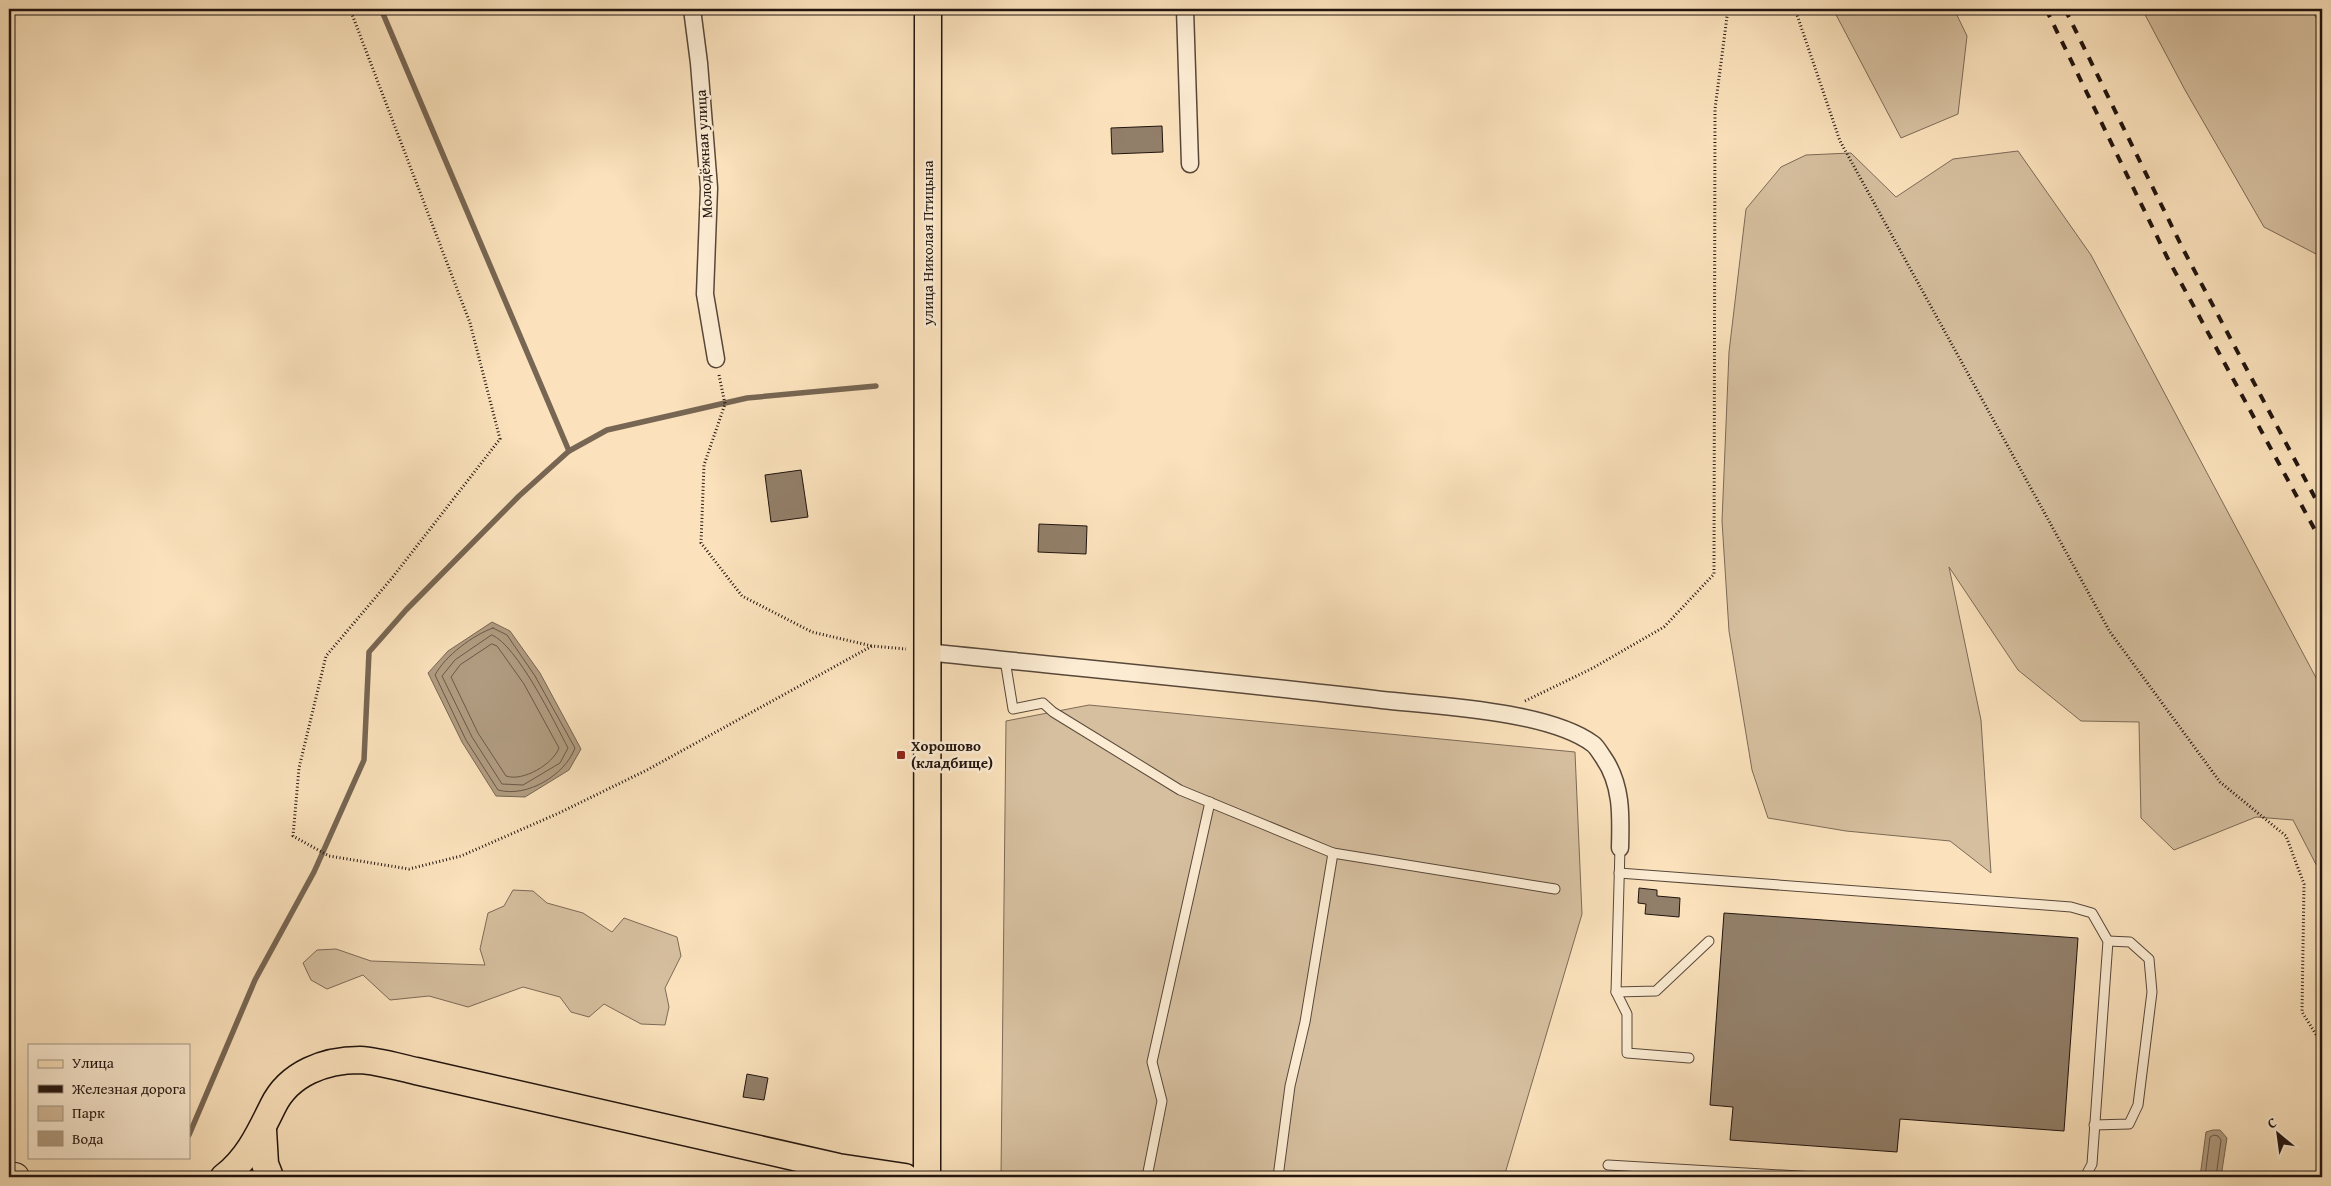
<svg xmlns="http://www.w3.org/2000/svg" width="2331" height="1186" viewBox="0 0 2331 1186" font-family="'Gentium Book Plus',serif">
  <rect width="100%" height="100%" fill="#fbe2bc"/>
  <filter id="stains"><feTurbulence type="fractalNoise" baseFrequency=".004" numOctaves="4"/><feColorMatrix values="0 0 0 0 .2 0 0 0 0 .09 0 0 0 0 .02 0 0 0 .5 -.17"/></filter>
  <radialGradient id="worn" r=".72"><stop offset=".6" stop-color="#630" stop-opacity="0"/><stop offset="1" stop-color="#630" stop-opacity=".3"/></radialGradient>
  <g fill="#d6bf9f" stroke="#7c6a57">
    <polygon points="1833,9 1954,9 1967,36 1958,114 1901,138"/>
    <polygon points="2142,9 2311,9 2322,28 2322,263 2318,255 2264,227 2185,90"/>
    <polygon points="2018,151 2091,255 2322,689 2322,876 2293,820 2256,817 2174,850 2141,818 2139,722 2081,721 2018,670 1949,567 1981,720 1991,873 1950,841 1846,831 1768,818 1752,770 1729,631 1722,521 1729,352 1746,209 1781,167 1806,155 1851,153 1896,197 1953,159"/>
    <polygon points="1089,705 1575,752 1582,914 1504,1177 1001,1176 1006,721"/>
    <polygon points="513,890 533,891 547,903 583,913 612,932 624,918 677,937 681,956 665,988 669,1007 665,1025 641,1024 604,1004 589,1017 571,1012 560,997 523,987 468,1007 429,996 390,1000 363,975 327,989 311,980 303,963 317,950 336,949 371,961 485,965 480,949 488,913 504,906"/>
  </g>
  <g fill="#b19c81" stroke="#776653">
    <polygon points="492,622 510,631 540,673 581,749 569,770 525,797 496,796 462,742 428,673 448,651"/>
    <polygon points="2213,1130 2220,1130 2227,1138 2221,1177 2200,1177 2206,1132"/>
  </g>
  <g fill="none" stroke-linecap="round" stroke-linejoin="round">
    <g stroke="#695848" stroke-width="1">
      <path d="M493,628L507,635L535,676L575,748C565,775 527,798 498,790L466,740L435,675C445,656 473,635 493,628Z"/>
      <path d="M492,635C517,645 555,723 568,748L560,763L523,785L502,784L472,737L442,676L455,660Z"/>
      <path d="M492,644L497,646L524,684L559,748C553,764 523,782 506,776L478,733L451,677L460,665Z"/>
      <polyline points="2205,1177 2210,1137 2214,1135 2218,1136 2221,1140 2216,1177"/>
    </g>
    <g stroke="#776653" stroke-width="5.5">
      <polyline points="381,9 569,451"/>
      <polyline points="189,1135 255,980 314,872 364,760 369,652 406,610 519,496 569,451 607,430 747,398 876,386"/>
    </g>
  </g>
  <g fill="#927f69" stroke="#21140f">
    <polygon points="1162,126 1163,152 1112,154 1111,128"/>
    <polygon points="801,470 808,517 771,522 765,475"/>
    <polygon points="1039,524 1087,526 1086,554 1038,552"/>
    <polygon points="1639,888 1657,890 1657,896 1680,898 1679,917 1645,914 1646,904 1638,903"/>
    <polygon points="1724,913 2078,938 2064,1131 1900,1119 1897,1152 1730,1140 1733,1107 1710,1105"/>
    <polygon points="747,1074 768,1078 764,1100 743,1097"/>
  </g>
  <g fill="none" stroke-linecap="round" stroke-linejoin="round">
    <defs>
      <g id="lane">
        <polyline points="1005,660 1013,709 1043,703 1053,712 1180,790 1333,853 1555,889"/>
        <polyline points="1620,848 1616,992 1656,991 1709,941"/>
        <polyline points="1619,873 2071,907 2092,913 2108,941 2092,1164 2085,1177"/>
        <polyline points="1616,992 1627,1014 1627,1053 1689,1058"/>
        <polyline points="2094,1125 2129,1124 2138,1105 2152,992 2149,959 2130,942 2108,941"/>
        <polyline points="1608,1165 1816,1177"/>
        <polyline points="1147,1177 1162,1101 1152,1062 1210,802"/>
        <polyline points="1278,1177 1290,1086 1305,1022 1333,853"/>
      </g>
      <g id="street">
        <polyline points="692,9 699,63 709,188 705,294 716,359"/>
        <polyline points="1185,9 1190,164"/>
        <path d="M927,652C1078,668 1231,682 1382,700C1438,706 1549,711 1593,744C1597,747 1600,753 1603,757C1622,784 1621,815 1620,848"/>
      </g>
      <g id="primary">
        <polyline points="263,1130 265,1164 270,1177"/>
        <path d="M224,1177C248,1159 260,1132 273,1106C289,1073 325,1060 360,1060C378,1061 398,1067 416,1071L838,1167L905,1177"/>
        <polyline points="927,1177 928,9"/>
      </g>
      <polyline id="highway" points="9,1176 15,1177"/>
    </defs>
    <use href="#lane" stroke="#58483a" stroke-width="11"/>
    <use href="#street" stroke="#58483a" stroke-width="19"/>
    <use href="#primary" stroke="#21140f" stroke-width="29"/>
    <use href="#highway" stroke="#21140f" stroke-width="30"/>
    <g stroke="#21140f" stroke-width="3" stroke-dasharray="1 2.5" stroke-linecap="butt">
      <polyline points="350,9 470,323 500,439 392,578 326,656 299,768 293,836 329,856 409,869 461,856 559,813 647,770 872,646 906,649"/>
      <polyline points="1795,9 1840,141 2110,632 2220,782 2286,836 2304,884 2302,1012 2322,1044"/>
      <polyline points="719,375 725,404 704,465 701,543 742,596 812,632 872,646"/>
      <polyline points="1525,701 1593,668 1664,627 1714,574 1715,109 1728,9"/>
    </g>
    <use href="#lane" stroke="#fcecd3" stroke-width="9"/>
    <use href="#street" stroke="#fcecd3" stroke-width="16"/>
    <use href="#primary" stroke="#fbe2bc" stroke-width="26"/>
    <use href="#highway" stroke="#fbe2bc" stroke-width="28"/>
    <g stroke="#21140f" stroke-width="4" stroke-dasharray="9 9" stroke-linecap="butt">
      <polyline points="2046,9 2167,257 2322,543"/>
      <polyline points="2065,9 2183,249 2322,511"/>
    </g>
  </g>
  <rect fill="#8f2418" stroke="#fcecd3" stroke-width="2" x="896" y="750" width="10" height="10" rx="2.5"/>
  <g text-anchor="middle" stroke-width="5" stroke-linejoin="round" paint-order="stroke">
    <g font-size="15" fill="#21140f" stroke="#fcecd3">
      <text transform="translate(704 154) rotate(-93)" y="5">Молодёжная улица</text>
      <text transform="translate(928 243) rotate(-90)" y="5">улица Николая Птицына</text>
    </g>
    <g font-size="15" font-weight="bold" fill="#21140f" stroke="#fcecd3" text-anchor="start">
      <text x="911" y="751">Хорошово<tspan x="911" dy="17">(кладбище)</tspan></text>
    </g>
  </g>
  <rect width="2331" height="1186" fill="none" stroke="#fbe2bc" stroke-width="30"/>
  <rect x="10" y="10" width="2311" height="1166" fill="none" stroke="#21140f" stroke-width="2.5"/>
  <rect x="15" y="15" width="2301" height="1156" fill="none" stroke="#21140f"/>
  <rect x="28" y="1044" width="162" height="115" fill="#fcecd3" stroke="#a49685"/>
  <rect x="38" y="1060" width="25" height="8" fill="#fbe2bc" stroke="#a49685"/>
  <text x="72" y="1068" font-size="15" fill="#21140f">Улица</text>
  <rect x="38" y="1085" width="25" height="8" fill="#21140f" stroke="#a49685"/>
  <text x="72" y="1094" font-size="15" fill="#21140f">Железная дорога</text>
  <rect x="38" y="1106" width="25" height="15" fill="#d6bf9f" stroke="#a49685"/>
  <text x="72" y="1118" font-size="15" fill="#21140f">Парк</text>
  <rect x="38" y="1131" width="25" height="15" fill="#b19c81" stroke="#a49685"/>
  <text x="72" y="1144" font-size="15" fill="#21140f">Вода</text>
  <g transform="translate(2278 1134) rotate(331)" stroke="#fcecd3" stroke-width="4" paint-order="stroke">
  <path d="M0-4L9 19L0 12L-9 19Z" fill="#21140f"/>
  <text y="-8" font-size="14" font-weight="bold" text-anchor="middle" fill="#21140f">С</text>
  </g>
  <rect width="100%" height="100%" filter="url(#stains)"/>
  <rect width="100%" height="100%" fill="url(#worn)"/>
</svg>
